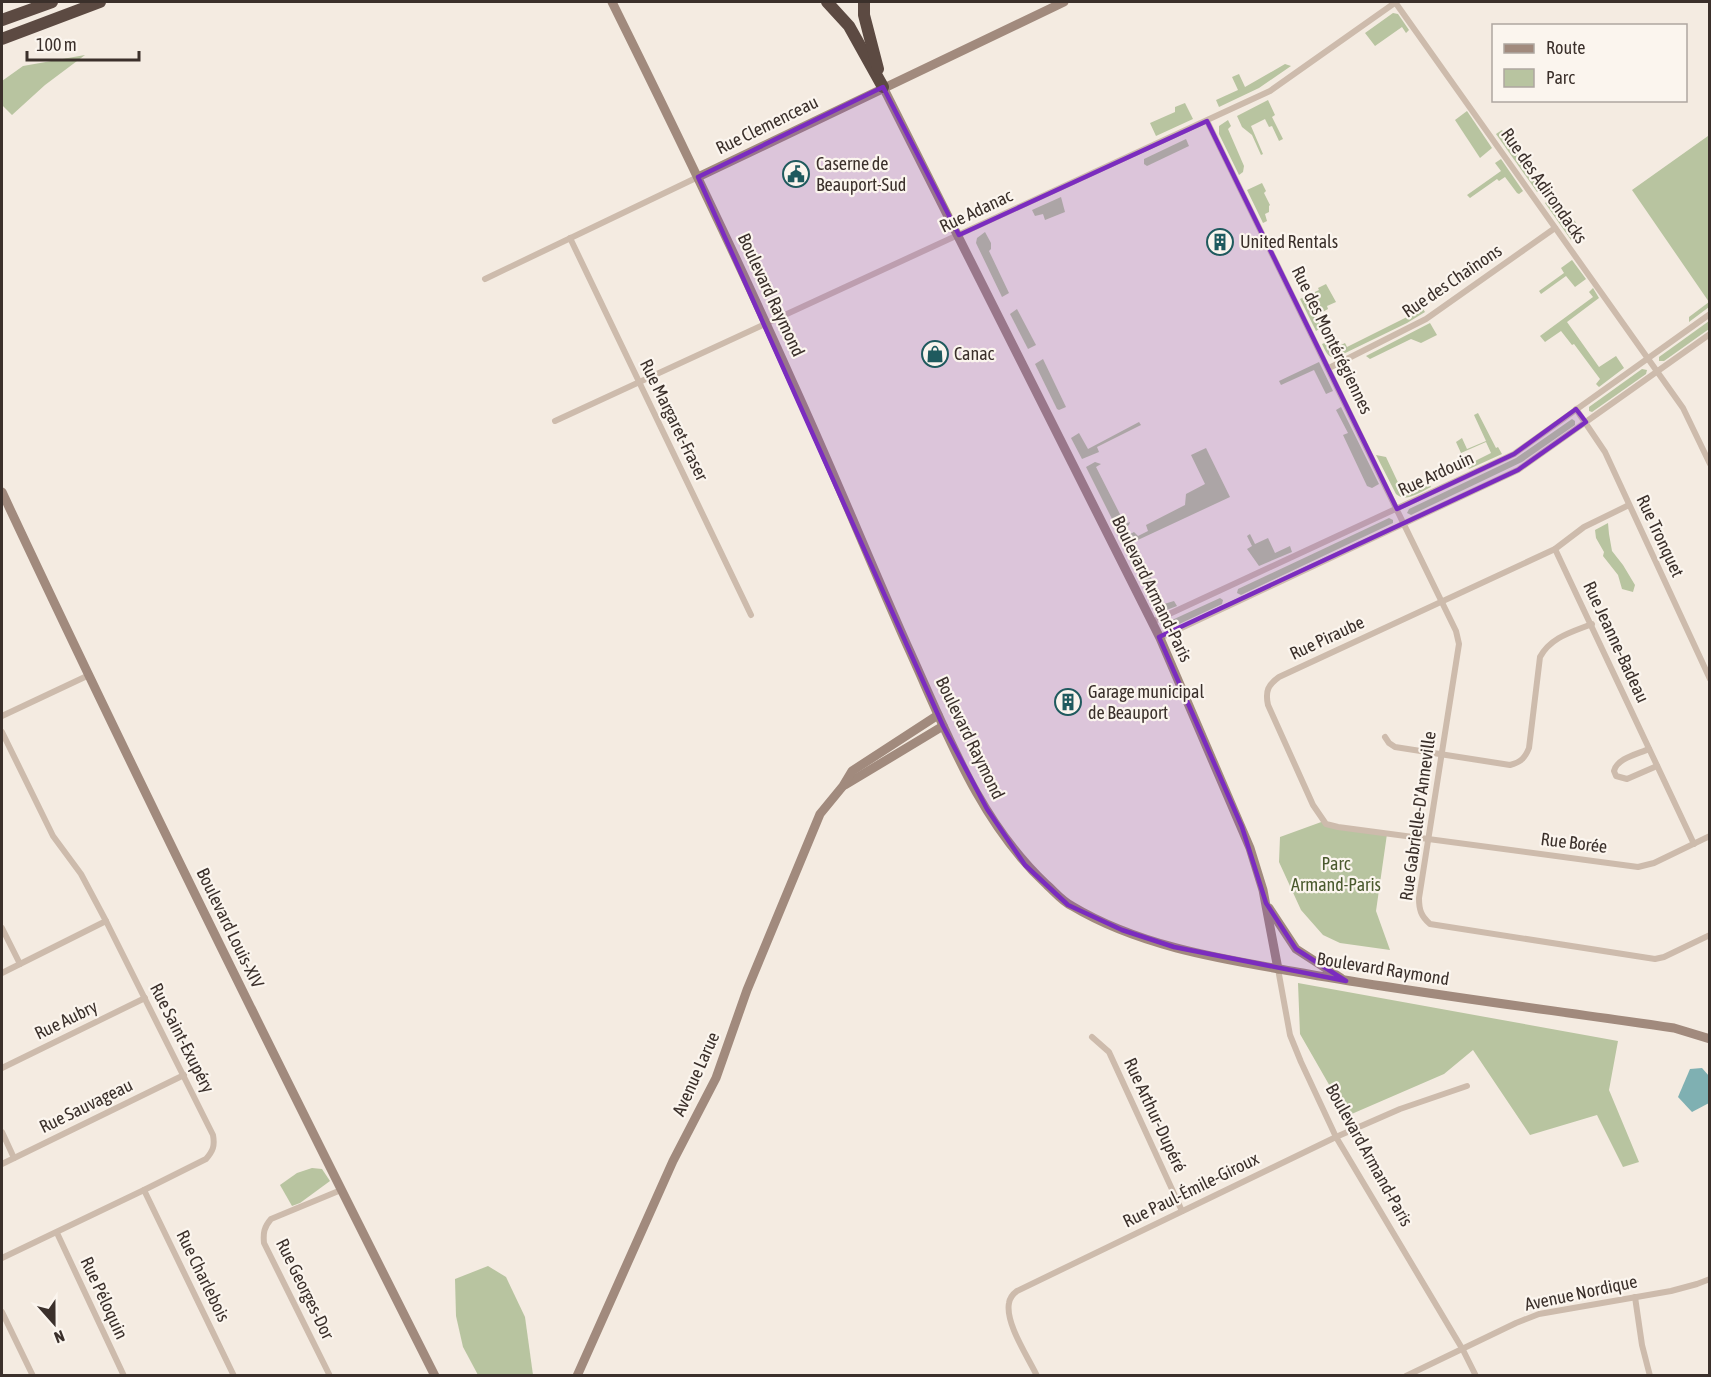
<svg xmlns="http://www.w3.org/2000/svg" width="1711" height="1377" viewBox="0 0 1711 1377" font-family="'Asap Condensed',sans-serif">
  <rect width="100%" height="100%" fill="#f4ebe1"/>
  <g fill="#b8c4a0">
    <polygon points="1393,13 1398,14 1409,30 1406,33 1402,27 1375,46 1365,33"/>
    <polygon points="85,55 45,85 12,115 2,105 2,81 23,66"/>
    <polygon points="1285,64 1291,66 1259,88 1219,107 1216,100 1238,90 1232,77 1239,74 1245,87"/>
    <polygon points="1268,100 1275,115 1272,117 1283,139 1279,141 1272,126 1269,127 1265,119 1251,126 1263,154 1261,155 1252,135 1242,127 1237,116"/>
    <polygon points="1185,103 1193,119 1156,136 1150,123 1175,112 1175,107"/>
    <polygon points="1467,111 1492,148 1480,158 1455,120"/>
    <polygon points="1228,120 1231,126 1228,129 1244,166 1243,172 1239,175 1219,134 1219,126"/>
    <polygon points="1502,130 1543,189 1537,192 1496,134"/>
    <polygon points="1708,136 1710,138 1709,307 1689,322 1689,317 1709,302 1632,190"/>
    <polygon points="1186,139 1189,146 1147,166 1144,164 1144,159"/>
    <polygon points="1501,159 1523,191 1519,194 1517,193 1505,177 1499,181 1497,179 1470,198 1467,195 1501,171 1495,163"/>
    <polygon points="1262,183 1266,191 1264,193 1270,205 1269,206 1269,212 1265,214 1267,221 1263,223 1247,190"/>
    <polygon points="1061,197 1065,212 1045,220 1043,214 1035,216 1032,210"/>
    <polygon points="1548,201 1552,201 1558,210 1564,207 1577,224 1571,228 1575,234 1571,240 1545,203"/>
    <polygon points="985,232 991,243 991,249 989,251 1009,293 1002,297 976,243 977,238"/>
    <polygon points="1572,260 1586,279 1575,287 1566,276 1541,294 1539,291 1564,273 1561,268"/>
    <polygon points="1326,284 1336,302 1327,306 1328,309 1317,315 1322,327 1316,331 1300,299 1319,290 1318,288"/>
    <polygon points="1593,288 1599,298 1567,322 1599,367 1616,356 1624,368 1599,387 1596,384 1600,379 1574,344 1572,345 1561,331 1545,342 1540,336 1593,297 1589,292"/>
    <polygon points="1017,309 1036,345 1028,349 1010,314"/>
    <path d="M1423,309L1425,312L1407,323L1337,357C1328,359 1326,352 1322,344L1329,341L1333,349L1345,343L1347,347Z"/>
    <polygon points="1709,321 1709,329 1664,361 1659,361 1659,357"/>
    <polygon points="1430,323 1437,335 1421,343 1411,339 1370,359 1366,356"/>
    <polygon points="1043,359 1066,407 1059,410 1057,409 1035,364"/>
    <polygon points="1319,362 1333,391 1326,394 1314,370 1281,385 1279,381"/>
    <polygon points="1642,369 1647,370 1646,374 1592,412 1589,411 1589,407"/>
    <polygon points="1341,407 1379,484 1372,488 1367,486 1343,435 1348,433 1336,410"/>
    <polygon points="1478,413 1496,448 1498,447 1502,454 1469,469 1467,465 1491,453 1486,442 1461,453 1456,442 1462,438 1467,449 1486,441 1474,415"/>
    <polygon points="1572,419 1575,421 1575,425 1522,462 1411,515 1407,513 1409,509 1516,458"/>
    <polygon points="1139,422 1141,425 1097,447 1099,452 1082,459 1071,438 1079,433 1088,449"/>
    <polygon points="1206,448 1230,497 1125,546 1121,539 1134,532 1138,536 1148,531 1146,525 1185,505 1186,494 1205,484 1191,455"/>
    <path d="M1376,455L1386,457L1403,493L1428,482L1431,487C1420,492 1406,503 1396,494Z"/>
    <polygon points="1095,462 1101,464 1096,467 1125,524 1130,522 1129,525 1118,531 1086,467"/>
    <polygon points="1389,518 1393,520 1393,523 1241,595 1237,593 1238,589"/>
    <polygon points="1608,523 1609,534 1612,551 1623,565 1635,585 1633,592 1622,589 1618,575 1603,556 1604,552 1596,538 1595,530"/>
    <polygon points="1250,534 1255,544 1268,538 1275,553 1290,546 1292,552 1259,566 1247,549 1252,546 1247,536"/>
    <polygon points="1136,557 1143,561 1164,604 1174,601 1177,606 1164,611 1156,608 1131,558"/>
    <polygon points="1220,598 1223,600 1222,604 1175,626 1171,624 1172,620"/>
    <polygon points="1324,821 1326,824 1387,834 1376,911 1390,950 1340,943 1323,935 1301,910 1279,862 1280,837"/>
    <polygon points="1298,983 1618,1041 1609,1090 1639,1162 1623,1167 1597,1115 1530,1135 1473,1050 1444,1074 1347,1116 1300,1034"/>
    <polygon points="312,1168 322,1169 330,1181 300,1203 292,1206 280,1185 297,1173"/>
    <polygon points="488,1266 506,1277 525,1317 533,1375 478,1375 463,1347 456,1316 455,1279"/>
  </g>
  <polygon fill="#7fb0b2" points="1702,1068 1709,1076 1709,1103 1692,1112 1678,1097 1690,1069"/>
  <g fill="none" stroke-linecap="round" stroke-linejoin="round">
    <g stroke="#cdbbac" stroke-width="6">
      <polyline points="1395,2 1683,408 1710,464"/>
      <path d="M1207,121L1456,631L1459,644L1419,898C1419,910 1421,916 1430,924L1655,959L1664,957L1710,935"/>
      <polyline points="570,238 751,615"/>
      <polyline points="485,279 698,177"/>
      <polyline points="1329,368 1426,319 1555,228"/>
      <polyline points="1576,409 1605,452 1710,679"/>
      <polyline points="555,421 1270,91 1396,2"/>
      <path d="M1629,505L1584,527L1555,549L1279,677C1268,685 1265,691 1268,705L1313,805L1326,824L1338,827L1638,867L1654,863L1710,836"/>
      <polyline points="1555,549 1694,844"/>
      <polyline points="1152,622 1514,454 1710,314"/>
      <polyline points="1160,638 1518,470 1710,334"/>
      <polyline points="2,716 87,676"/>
      <path d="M2,732L53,836L81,874L106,921L213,1135C215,1146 213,1151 206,1159L144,1190L2,1258"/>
      <path d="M1385,737L1389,743L1395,747L1510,765C1521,762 1525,758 1529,748L1540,657C1551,637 1572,632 1592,624"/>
      <path d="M1649,749C1638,754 1617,758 1614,771L1616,776L1627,779L1657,766"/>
      <polyline points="2,928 20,964"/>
      <polyline points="1278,969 1290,1035 1301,1062 1336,1137 1463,1350 1476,1376"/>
      <polyline points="2,973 106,921"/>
      <polyline points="1092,1037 1109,1052 1182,1211"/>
      <polyline points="2,1068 145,998"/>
      <polyline points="2,1132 14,1158"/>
      <polyline points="2,1164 184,1075"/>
      <polyline points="144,1190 234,1376"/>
      <polyline points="57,1233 124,1376"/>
      <polyline points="1635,1297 1642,1345 1650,1376"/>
      <polyline points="2,1312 33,1376"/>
      <path d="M330,1376L264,1243C263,1233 264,1227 271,1219L341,1190"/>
      <path d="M1037,1376C1028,1357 1005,1323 1009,1303C1010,1297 1013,1294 1017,1291L1336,1137L1400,1109L1467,1086"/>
      <polyline points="1406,1376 1516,1323 1539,1314 1671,1291 1697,1284 1710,1279"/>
    </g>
    <g stroke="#a18a7d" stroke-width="9">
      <path d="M612,2C674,127 735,253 792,381C832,468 868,557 907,645C945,728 978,821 1047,885C1055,892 1062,901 1072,906C1142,948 1228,960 1308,974C1429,995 1552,1010 1674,1028L1710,1039"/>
      <polyline points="883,87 1160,638 1250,848 1263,890 1278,969"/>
      <polyline points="698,177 1064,2"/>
      <path d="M2,492C141,789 287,1083 435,1376"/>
      <polyline points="845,785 943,726"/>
      <polyline points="1269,908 1296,949 1341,978"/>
      <polyline points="577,1376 673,1161 716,1078 747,990 820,814 843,786 852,771 938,715"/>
    </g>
    <g stroke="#5c4a42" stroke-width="12">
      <polyline points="827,2 849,26 883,87"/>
      <polyline points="864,2 864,15 878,69"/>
      <polyline points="2,20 52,2"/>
      <polyline points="2,39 100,2"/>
    </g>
  </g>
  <path fill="#7b2cbf" fill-opacity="0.2" stroke="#7b2cbf" stroke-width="4.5" stroke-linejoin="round" d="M883,87L959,235L1207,121L1397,509L1514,454L1576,409L1586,422L1518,470L1159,637L1242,827L1266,903L1296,949L1346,981L1174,947L1122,930L1068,905L1025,865L987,809L943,726L698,177Z"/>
  <defs>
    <symbol id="civic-ring" viewBox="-11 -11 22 22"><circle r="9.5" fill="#fbf5ee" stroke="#1f5a5e" stroke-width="1.5"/><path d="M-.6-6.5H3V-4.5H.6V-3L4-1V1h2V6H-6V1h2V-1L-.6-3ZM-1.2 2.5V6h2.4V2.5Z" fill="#1f5a5e"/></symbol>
    <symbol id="building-ring" viewBox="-11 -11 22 22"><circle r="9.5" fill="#fbf5ee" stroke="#1f5a5e" stroke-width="1.5"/><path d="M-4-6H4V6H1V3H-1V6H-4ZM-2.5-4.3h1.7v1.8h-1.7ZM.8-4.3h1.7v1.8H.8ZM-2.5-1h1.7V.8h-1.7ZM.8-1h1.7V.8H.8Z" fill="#1f5a5e"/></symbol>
    <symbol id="shop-ring" viewBox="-11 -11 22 22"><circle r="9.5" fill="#fbf5ee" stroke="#1f5a5e" stroke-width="1.5"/><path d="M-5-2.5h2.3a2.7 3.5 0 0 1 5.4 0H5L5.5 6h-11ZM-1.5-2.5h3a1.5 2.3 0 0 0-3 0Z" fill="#1f5a5e"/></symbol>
  </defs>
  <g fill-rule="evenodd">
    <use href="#civic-ring" x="781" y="159" width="30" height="30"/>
    <use href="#building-ring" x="1205" y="227" width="30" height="30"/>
    <use href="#shop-ring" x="920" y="339" width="30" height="30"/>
    <use href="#building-ring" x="1053" y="687" width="30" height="30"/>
  </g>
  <g text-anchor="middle" stroke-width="4.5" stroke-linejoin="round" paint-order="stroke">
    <g font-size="18" fill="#3b302b" stroke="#fbf5ee">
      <text transform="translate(767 125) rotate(-26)" y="6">Rue Clemenceau</text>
      <text transform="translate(1544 186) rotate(55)" y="6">Rue des Adirondacks</text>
      <text transform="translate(976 211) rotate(-25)" y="6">Rue Adanac</text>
      <text transform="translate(1452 281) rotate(-34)" y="6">Rue des Chaînons</text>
      <text transform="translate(771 295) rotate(65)" y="6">Boulevard Raymond</text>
      <text transform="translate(1332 340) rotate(64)" y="6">Rue des Montérégiennes</text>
      <text transform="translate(674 420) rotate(64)" y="6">Rue Margaret-Fraser</text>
      <text transform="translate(1436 474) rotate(-25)" y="6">Rue Ardouin</text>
      <text transform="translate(1660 536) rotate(65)" y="6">Rue Tronquet</text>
      <text transform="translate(1152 589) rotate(64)" y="6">Boulevard Armand-Paris</text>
      <text transform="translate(1327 638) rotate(-25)" y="6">Rue Piraube</text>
      <text transform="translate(1616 642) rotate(65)" y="6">Rue Jeanne-Badeau</text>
      <text transform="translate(970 738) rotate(64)" y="6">Boulevard Raymond</text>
      <text transform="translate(1418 816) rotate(-82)" y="6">Rue Gabrielle-D'Anneville</text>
      <text transform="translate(1574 843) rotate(7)" y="6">Rue Borée</text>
      <text transform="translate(230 928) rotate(64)" y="6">Boulevard Louis-XIV</text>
      <text transform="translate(1383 969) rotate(9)" y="6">Boulevard Raymond</text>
      <text transform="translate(66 1020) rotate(-26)" y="6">Rue Aubry</text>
      <text transform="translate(182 1038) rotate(63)" y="6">Rue Saint-Exupéry</text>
      <text transform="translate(696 1074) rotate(-66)" y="6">Avenue Larue</text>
      <text transform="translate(86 1106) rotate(-26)" y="6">Rue Sauvageau</text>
      <text transform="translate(1155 1115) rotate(65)" y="6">Rue Arthur-Dupéré</text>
      <text transform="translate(1369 1155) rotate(61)" y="6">Boulevard Armand-Paris</text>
      <text transform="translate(1191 1190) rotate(-26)" y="6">Rue Paul-Émile-Giroux</text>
      <text transform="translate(203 1276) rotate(64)" y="6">Rue Charlebois</text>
      <text transform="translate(305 1289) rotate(64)" y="6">Rue Georges-Dor</text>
      <text transform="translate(1581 1293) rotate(-12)" y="6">Avenue Nordique</text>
      <text transform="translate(104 1298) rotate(65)" y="6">Rue Péloquin</text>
    </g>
    <g font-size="18" fill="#3b302b" stroke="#fbf5ee" text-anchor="start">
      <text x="816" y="170">Caserne de<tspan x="816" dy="21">Beauport-Sud</tspan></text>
      <text x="1240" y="248">United Rentals</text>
      <text x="954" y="360">Canac</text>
      <text x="1088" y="698">Garage municipal<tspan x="1088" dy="21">de Beauport</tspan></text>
    </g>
    <g font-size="18" fill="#4a5a2e" stroke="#fbf5ee">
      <text x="1336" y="870">Parc<tspan x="1336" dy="21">Armand-Paris</tspan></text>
    </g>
  </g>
  <rect width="1711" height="1377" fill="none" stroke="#3b302b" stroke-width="6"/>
  <rect x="1492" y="24" width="195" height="78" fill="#fbf5ee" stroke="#aea6a0" stroke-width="1.5"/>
  <rect x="1504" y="44" width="30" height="9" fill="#a18a7d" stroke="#aea6a0" stroke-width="1.5"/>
  <text x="1546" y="54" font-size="18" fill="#3b302b">Route</text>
  <rect x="1504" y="69" width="30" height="18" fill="#b8c4a0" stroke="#aea6a0" stroke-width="1.5"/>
  <text x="1546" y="84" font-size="18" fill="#3b302b">Parc</text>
  <g transform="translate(54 1323) rotate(159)" stroke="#fbf5ee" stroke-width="4.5" paint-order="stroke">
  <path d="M0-4.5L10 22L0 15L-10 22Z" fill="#3b302b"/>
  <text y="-9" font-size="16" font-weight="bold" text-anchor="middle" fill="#3b302b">N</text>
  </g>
  <path d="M27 51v9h112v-9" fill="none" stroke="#3b302b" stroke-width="3"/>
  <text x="36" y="51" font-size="18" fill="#3b302b" stroke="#fbf5ee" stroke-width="4.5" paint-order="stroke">100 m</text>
</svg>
